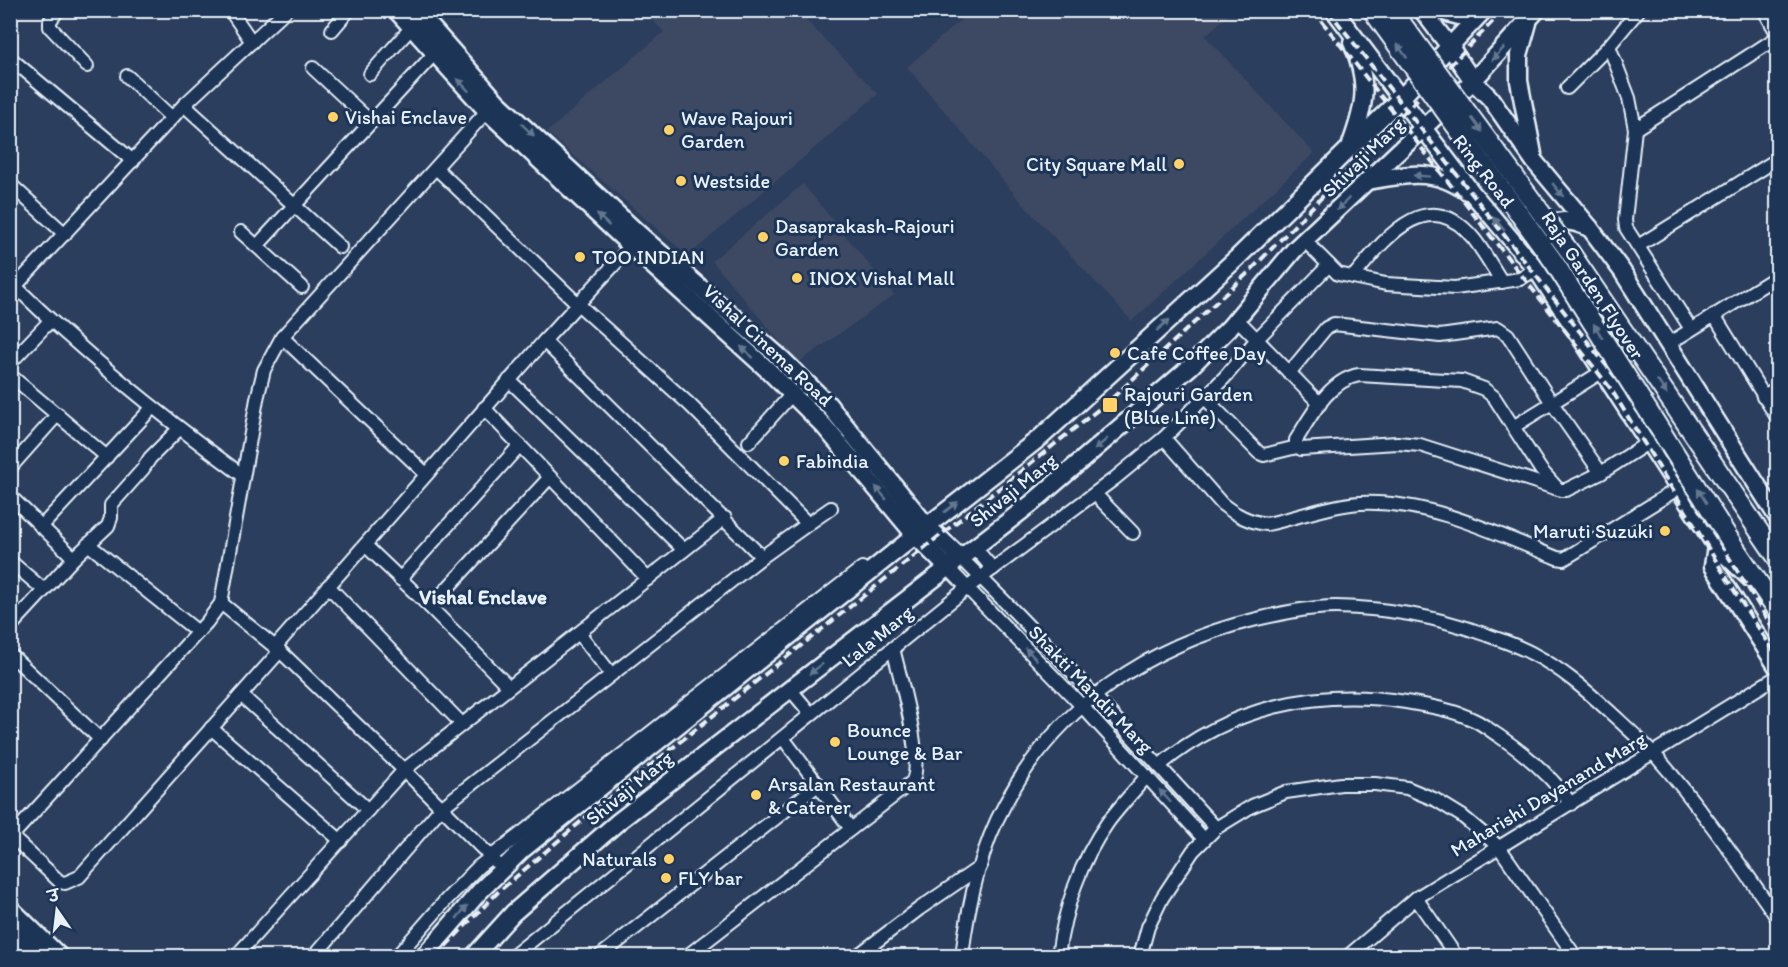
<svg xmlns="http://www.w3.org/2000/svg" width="1788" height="967" viewBox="0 0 1788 967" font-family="Itim,'Playpen Sans Deva',sans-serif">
  <rect width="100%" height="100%" fill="#2c3e5d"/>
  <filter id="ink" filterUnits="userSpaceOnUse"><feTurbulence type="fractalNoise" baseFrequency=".0167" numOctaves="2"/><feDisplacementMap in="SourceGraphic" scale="12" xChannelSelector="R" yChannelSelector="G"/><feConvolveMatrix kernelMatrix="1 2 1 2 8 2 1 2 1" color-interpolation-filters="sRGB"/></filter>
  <g filter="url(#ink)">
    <g fill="#3e4964">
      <polygon points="644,11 797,11 878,94 688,256 547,132 664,32"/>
      <polygon points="971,11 1232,11 1205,36 1314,153 1132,321 1023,204 907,67"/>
      <polygon points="803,184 894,295 798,363 712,261"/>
    </g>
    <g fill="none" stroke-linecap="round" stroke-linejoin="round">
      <defs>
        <g id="street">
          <polyline points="58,10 50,21 50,27 87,66"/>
          <polyline points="230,10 252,42"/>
          <polyline points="1764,10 1778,35"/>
          <polyline points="332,30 349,10"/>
          <polyline points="1609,46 1629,98 1635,129 1625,220 1626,228 1691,329"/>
          <polyline points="10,58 133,161"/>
          <polyline points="313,68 371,122"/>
          <polyline points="370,74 411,28"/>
          <polyline points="127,76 172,118"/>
          <polyline points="1567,88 1609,46 1639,10"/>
          <polyline points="184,105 340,247"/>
          <polyline points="1635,129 1778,37"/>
          <polyline points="10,184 65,234"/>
          <polyline points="241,232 302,287"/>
          <polyline points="1305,241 1338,274 1386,284 1455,288 1520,279 1536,269"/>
          <polyline points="257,246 434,54"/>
          <polyline points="1638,246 1778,159"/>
          <path d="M1353,277C1385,239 1427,182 1474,239C1484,252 1493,268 1502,282"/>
          <path d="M16,287C86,356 163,417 242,475"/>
          <polyline points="10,292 184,105 286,10"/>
          <polyline points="1714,315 1778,419"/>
          <polyline points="1237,319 1320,404"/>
          <polyline points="282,337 426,474"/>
          <polyline points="544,341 762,557"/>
          <polyline points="1668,344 1778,276"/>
          <polyline points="10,363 50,321"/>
          <polyline points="1289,373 1326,328 1334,324 1440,336 1498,328 1508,335 1552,403 1603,371"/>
          <polyline points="10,375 107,457"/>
          <polyline points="509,380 684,550"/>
          <polyline points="1204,397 1259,453 1264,455 1297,447"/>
          <polyline points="1763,397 1778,387"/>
          <polyline points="484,408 648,579"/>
          <polyline points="1513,427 1552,403 1601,473"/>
          <path d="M1164,438L1222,504C1236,515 1249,522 1267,524C1297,518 1329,505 1360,503C1429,500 1495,533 1557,558L1564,559L1679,488"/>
          <polyline points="749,442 792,394"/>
          <polyline points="10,468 58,414"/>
          <path d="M1558,489L1541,470L1494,397L1484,389L1462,381L1359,375C1329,380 1311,416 1296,440V445L1301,449L1397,443L1420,445L1561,490H1566L1601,473L1649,442"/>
          <polyline points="1095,494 1133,533"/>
          <polyline points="10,496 74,558"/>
          <polyline points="808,524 831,508"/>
          <polyline points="41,527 152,408"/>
          <polyline points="88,544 198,632"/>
          <polyline points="365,545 430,607 509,687"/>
          <polyline points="975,548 993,569"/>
          <path d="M961,558C1050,645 1132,737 1216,828"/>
          <polyline points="10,561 44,590"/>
          <polyline points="948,568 1082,706 1204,839"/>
          <polyline points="400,579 520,445"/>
          <polyline points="328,586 462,724"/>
          <polyline points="221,603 280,651 404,770 495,861"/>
          <polyline points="430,607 550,477"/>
          <polyline points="10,627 74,558 108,526 111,518 111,505 143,469 150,458 179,429"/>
          <polyline points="579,633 611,674"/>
          <polyline points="275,647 544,341 635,242"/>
          <polyline points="10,654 101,740"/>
          <polyline points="790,689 811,714"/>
          <polyline points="241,695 368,810"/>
          <polyline points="211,728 341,841"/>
          <path d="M1159,766C1229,707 1316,688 1406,702C1430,706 1454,710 1476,721C1484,725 1491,731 1499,736C1527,755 1552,776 1571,804"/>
          <path d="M851,829L912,782C925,762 899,674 893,648"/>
          <polyline points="10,835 60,882 65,883 79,877 280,651"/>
          <polyline points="10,838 207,622 221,603 257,399 264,370 282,337 487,111"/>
          <polyline points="1416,898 1456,956"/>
          <polyline points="236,956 404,770 725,518"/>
          <polyline points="314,956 441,808 762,557 808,524 690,405 578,304 436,168"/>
          <polyline points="397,956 446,900 478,867 862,568"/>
          <polyline points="513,956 967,588 1114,479 1164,438 1225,377 1257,339 1329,265"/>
          <polyline points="600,956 819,784"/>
          <polyline points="687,956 851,829 783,738"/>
          <polyline points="857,956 919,909 980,867"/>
          <path d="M962,956C968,905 980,850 1005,804C1057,705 1151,644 1257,619C1283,613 1309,607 1336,607C1385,608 1434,616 1481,633C1498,639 1517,645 1533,654C1562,669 1586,690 1610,712C1625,726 1641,740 1655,755C1700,806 1739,863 1778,919"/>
          <path d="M1058,956C1064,910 1080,861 1108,822C1120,806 1134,791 1147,776"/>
          <polyline points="1140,956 1148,927 1162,898 1193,851 1216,828 1252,806 1286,792 1341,784 1375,784 1407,788 1436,800 1462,816 1499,847 1575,956"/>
          <polyline points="1348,956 1416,898 1778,676"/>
        </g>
        <g id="secondary">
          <polyline points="396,10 487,111 631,246 769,371 824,426 915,535 948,568"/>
          <polyline points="416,10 497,102 640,235 782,359 827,403 927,526 961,558"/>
          <polyline points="1334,10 1473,194 1536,269 1716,546 1751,579"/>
          <polyline points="1422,10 1450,47 1473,81 1490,98 1534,161 1590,228 1622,271 1778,518"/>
          <polyline points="1436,10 1459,16 1478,10"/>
          <polyline points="1528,23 1519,55 1519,81 1533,154"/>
          <path d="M1351,144C1366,103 1369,83 1352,42"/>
          <path d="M1367,181C1392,177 1421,170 1446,180C1454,183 1460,187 1467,191"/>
          <path d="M1539,232C1558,217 1568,219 1590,228"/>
          <polyline points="1716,546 1713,566 1778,668"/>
          <polyline points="10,908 59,956"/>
          <polyline points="10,930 39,956"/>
          <polyline points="424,956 480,891 522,850 927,526 1041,437 1237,258 1401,98 1484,10"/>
          <polyline points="474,956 513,913 619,821 1032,503 1190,367 1229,328 1294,250 1473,81 1537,10"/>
        </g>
        <polyline id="primary" points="1733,545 1778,611"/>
      </defs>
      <use href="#street" stroke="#e8f1f8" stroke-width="16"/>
      <use href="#secondary" stroke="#e8f1f8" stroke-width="21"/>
      <use href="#primary" stroke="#e8f1f8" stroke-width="22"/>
      <use href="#street" stroke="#1d3557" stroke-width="12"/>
      <use href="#secondary" stroke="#1d3557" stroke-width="16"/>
      <use href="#primary" stroke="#1d3557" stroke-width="18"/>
      <g stroke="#e8f1f8" stroke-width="4" stroke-dasharray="9 4.5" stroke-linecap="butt">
        <polyline points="1313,10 1611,389 1740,600 1778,657"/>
        <polyline points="1328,10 1620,383 1778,636"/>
        <polyline points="436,956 497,893 598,807 1109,401 1249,272 1504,10"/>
      </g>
      <defs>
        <g id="primary-bridge">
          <polyline points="1372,10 1554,262 1733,545"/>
          <polyline points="1392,10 1570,252 1778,559"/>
        </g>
      </defs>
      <use href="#primary-bridge" stroke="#e8f1f8" stroke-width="22" stroke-linecap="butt"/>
      <use href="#primary-bridge" stroke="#1d3557" stroke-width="18"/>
    </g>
    <defs><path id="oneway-solid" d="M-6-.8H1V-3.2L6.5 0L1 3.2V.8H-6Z" transform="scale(1.5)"/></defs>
    <g fill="#64778f">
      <use href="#oneway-solid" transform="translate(1402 51) rotate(-126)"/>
      <use href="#oneway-solid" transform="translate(1498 54) rotate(133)"/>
      <use href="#oneway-solid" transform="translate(463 85) rotate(-133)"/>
      <use href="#oneway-solid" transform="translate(1477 125) rotate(54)"/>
      <use href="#oneway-solid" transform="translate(528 130) rotate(43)"/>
      <use href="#oneway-solid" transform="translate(1422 176) rotate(-176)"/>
      <use href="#oneway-solid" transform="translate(1558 190) rotate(50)"/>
      <use href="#oneway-solid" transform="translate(1343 204) rotate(135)"/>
      <use href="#oneway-solid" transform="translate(603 220) rotate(-137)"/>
      <use href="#oneway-solid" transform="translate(1499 224) rotate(-130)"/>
      <use href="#oneway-solid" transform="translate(1163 325) rotate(-42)"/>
      <use href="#oneway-solid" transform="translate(1598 331) rotate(-122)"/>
      <use href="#oneway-solid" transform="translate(747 352) rotate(-138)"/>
      <use href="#oneway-solid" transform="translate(1662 387) rotate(56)"/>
      <use href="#oneway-solid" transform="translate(1101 444) rotate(139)"/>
      <use href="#oneway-solid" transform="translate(881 493) rotate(-130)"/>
      <use href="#oneway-solid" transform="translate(1702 496) rotate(-122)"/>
      <use href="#oneway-solid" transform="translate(951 507) rotate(-38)"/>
      <use href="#oneway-solid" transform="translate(1031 654) rotate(-134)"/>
      <use href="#oneway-solid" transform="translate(816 669) rotate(142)"/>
      <use href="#oneway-solid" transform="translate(1165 796) rotate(-132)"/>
      <use href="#oneway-solid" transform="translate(462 912) rotate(-50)"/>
    </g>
  </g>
  <g fill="#ffd166" stroke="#1d3557" stroke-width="2">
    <circle cx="333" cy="117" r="6"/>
    <circle cx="669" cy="130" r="6"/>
    <circle cx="1179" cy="164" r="6"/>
    <circle cx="681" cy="181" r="6"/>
    <circle cx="763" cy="237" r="6"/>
    <circle cx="580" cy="257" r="6"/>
    <circle cx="797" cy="278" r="6"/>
    <circle cx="1115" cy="353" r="6"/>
    <rect x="1102" y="397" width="16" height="16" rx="3"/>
    <circle cx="784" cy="461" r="6"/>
    <circle cx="1665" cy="531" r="6"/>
    <circle cx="835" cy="742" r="6"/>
    <circle cx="756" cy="795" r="6"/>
    <circle cx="669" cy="859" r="6"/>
    <circle cx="666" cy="878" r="6"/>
  </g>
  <g text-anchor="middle" stroke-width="6" stroke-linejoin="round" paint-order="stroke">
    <g font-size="20" fill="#e8f1f8" stroke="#1d3557" text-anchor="start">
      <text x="345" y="124">Vishai Enclave</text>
      <text x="681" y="125">Wave Rajouri<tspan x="681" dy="23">Garden</tspan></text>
      <text x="1167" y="171" text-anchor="end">City Square Mall</text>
      <text x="693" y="188">Westside</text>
      <text x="775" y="233">Dasaprakash-Rajouri<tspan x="775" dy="23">Garden</tspan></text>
      <text x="592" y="264">TOO INDIAN</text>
      <text x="809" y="285">INOX Vishal Mall</text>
      <text x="1127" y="360">Cafe Coffee Day</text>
      <text x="1124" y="401">Rajouri Garden<tspan x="1124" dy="23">(Blue Line)</tspan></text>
      <text x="796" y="468">Fabindia</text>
      <text x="1653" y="538" text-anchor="end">Maruti Suzuki</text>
      <text x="847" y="737">Bounce<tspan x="847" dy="23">Lounge &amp; Bar</tspan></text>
      <text x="768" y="791">Arsalan Restaurant<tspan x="768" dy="23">&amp; Caterer</tspan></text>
      <text x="657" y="866" text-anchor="end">Naturals</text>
      <text x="678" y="885">FLY bar</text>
    </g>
    <g font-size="20" fill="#e8f1f8" stroke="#1d3557">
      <text transform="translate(1363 157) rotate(-44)" y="7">Shivaji Marg</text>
      <text transform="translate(1484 171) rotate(52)" y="7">Ring Road</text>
      <text transform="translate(1593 285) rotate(57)" y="7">Raja Garden Flyover</text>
      <text transform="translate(768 345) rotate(43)" y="7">Vishal Cinema Road</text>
      <text transform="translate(1013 490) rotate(-39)" y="7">Shivaji Marg</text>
      <text transform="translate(877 636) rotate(-39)" y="7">Lala Marg</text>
      <text transform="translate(1091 689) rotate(46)" y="7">Shakti Mandir Marg</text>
      <text transform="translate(629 788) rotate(-39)" y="7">Shivaji Marg</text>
      <text transform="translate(1548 794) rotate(-31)" y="7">Maharishi Dayanand Marg</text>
    </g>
    <g font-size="21" font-weight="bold" fill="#e8f1f8" stroke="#1d3557">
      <text x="483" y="604">Vishal Enclave</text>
    </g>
  </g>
  <rect width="1788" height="967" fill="none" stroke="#1d3557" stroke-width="36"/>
  <rect x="18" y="18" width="1752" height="931" fill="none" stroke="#e8f1f8" stroke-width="2" filter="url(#ink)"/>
  <g transform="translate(57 910) rotate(346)" stroke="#1d3557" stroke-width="4.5" paint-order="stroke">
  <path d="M0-4.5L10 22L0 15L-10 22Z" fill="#e8f1f8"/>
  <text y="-9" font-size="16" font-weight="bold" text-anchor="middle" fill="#e8f1f8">उ</text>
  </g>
</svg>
